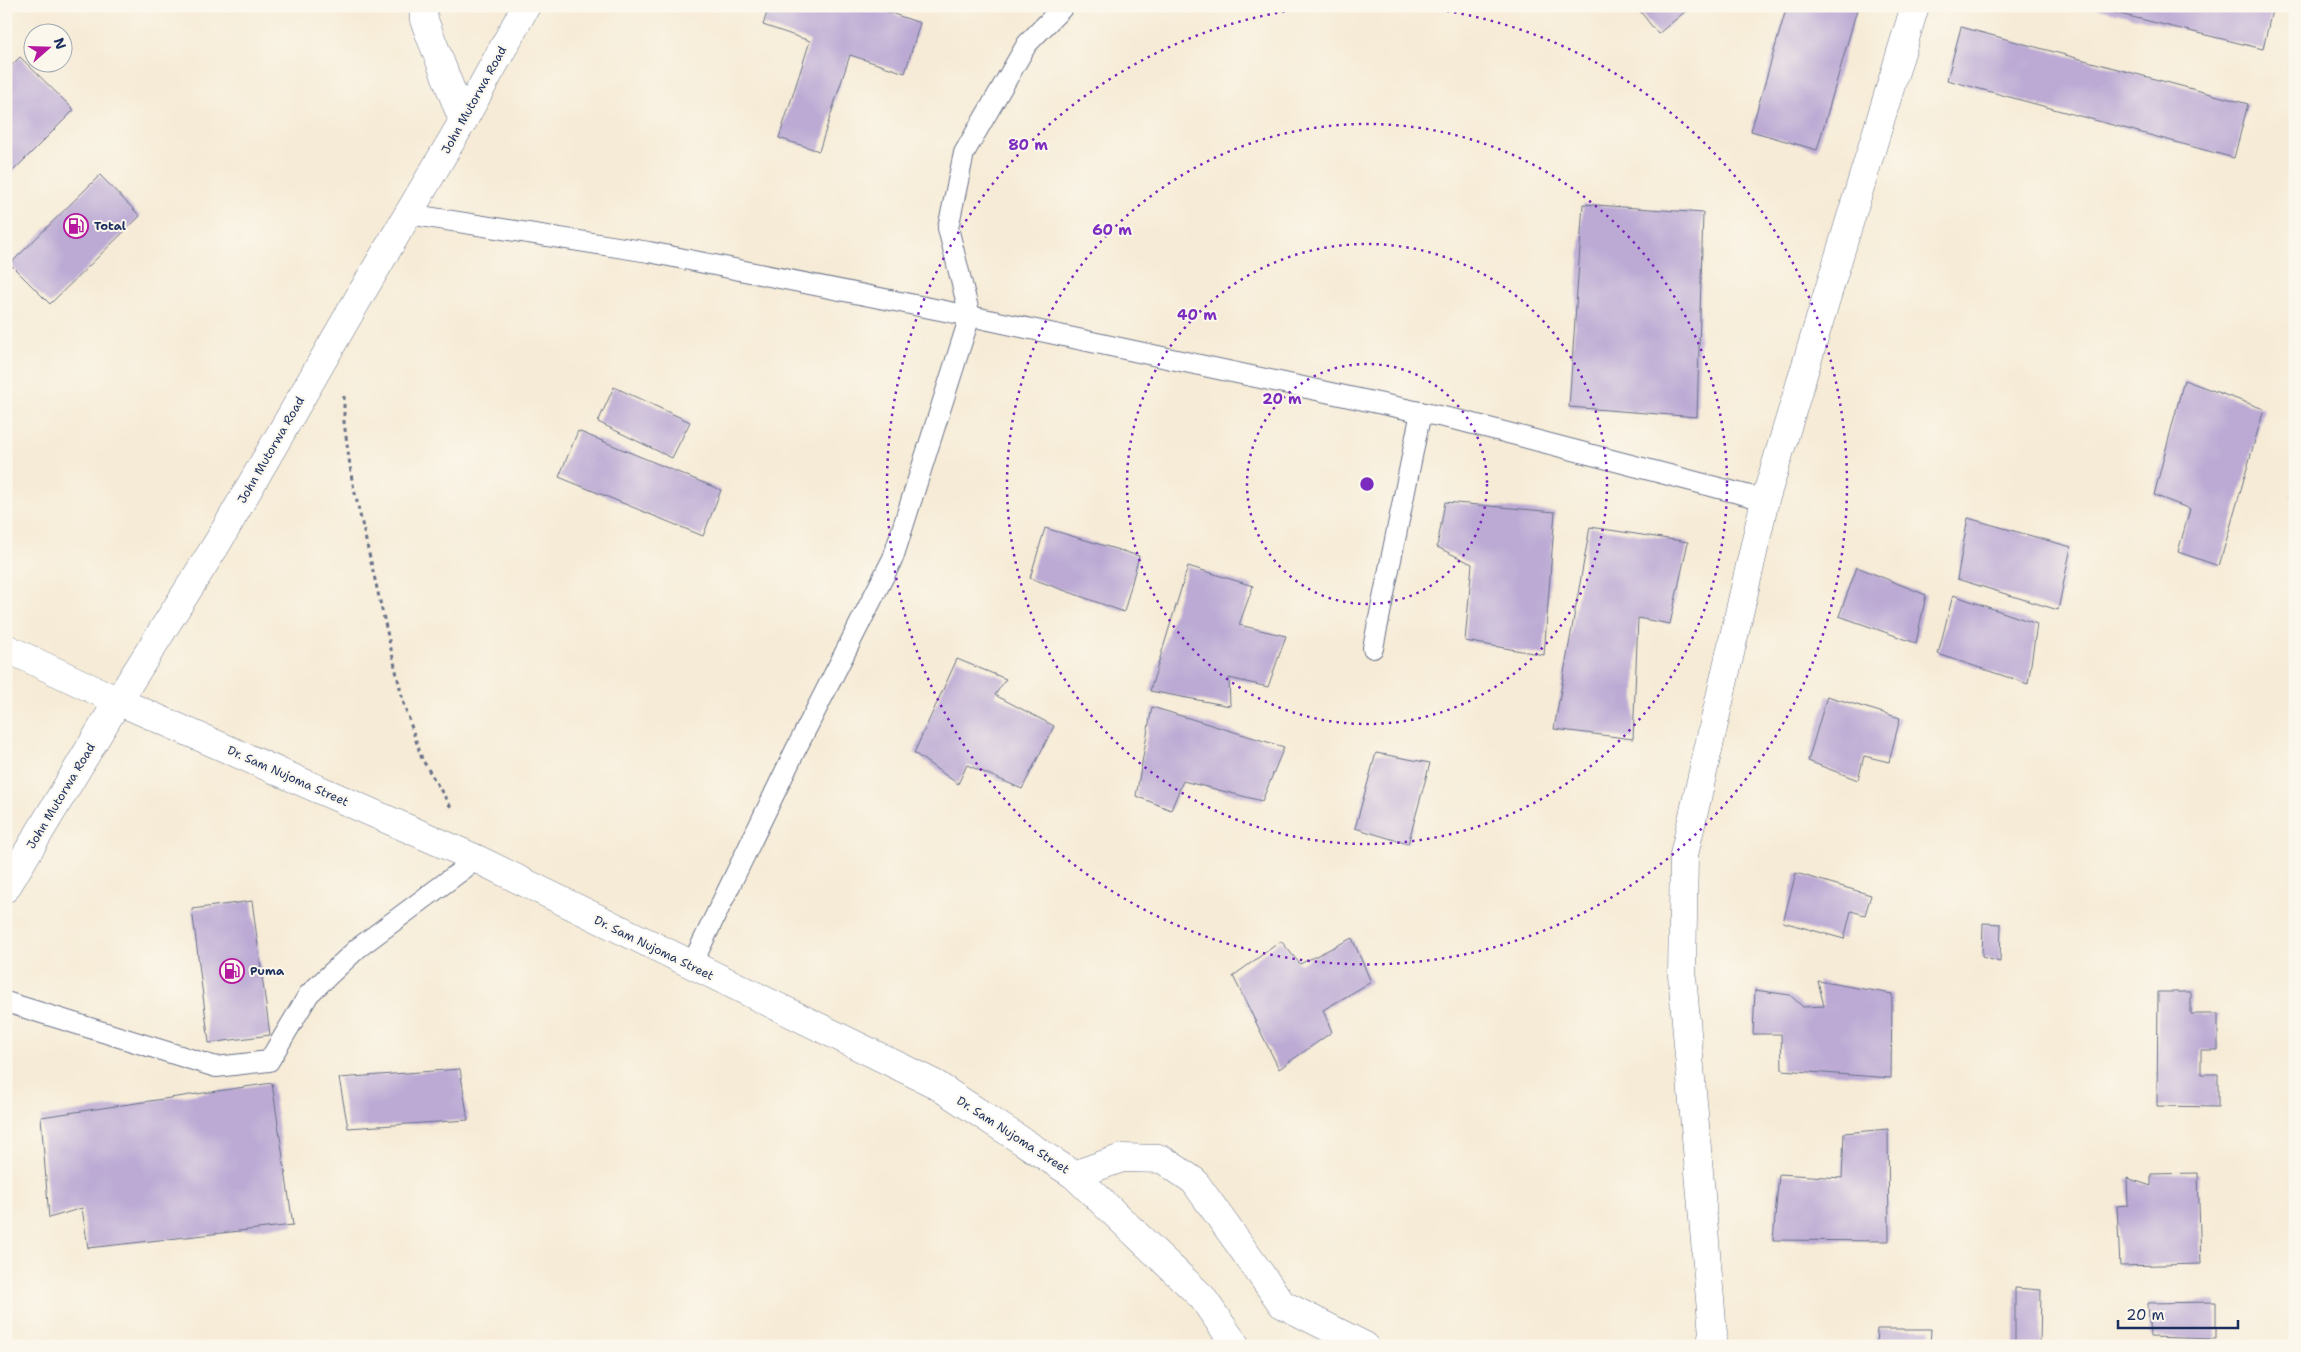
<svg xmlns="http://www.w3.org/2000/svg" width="2301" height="1352" viewBox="0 0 2301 1352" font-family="'Shantell Sans',sans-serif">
  <rect width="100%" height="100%" fill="#fbf7ec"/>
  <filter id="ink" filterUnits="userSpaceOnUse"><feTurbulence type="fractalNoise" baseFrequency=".02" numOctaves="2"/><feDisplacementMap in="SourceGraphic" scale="10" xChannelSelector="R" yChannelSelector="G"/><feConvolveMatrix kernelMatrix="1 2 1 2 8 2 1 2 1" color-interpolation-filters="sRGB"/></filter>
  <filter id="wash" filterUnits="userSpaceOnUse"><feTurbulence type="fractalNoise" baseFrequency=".0096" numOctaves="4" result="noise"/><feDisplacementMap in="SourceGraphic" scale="20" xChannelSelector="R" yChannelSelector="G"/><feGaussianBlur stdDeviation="1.12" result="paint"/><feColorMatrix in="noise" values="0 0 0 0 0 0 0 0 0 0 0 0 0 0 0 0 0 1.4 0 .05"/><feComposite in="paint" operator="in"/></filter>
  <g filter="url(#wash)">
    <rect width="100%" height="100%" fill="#f6ebd6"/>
    <g id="blocks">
      <g fill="#bcaad4">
        <polygon points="769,6 870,6 920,23 905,73 850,55 819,151 779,138 810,41 763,25"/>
        <polygon points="1636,6 1692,6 1658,34"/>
        <polygon points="1787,6 1858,6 1817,150 1751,131"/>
        <polygon points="2087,6 2273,6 2263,49"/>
        <polygon points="1961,27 2248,104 2234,158 1947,80"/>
        <polygon points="20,57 74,110 6,178 6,71"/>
        <polygon points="100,175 140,216 50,304 10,264"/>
        <polygon points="1583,204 1703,213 1697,417 1569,407"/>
        <polygon points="2184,380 2264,409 2219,566 2178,552 2190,509 2154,495"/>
        <polygon points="614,387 690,422 672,458 598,422"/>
        <polygon points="578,431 721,490 703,536 559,477"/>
        <polygon points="2294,482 2295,483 2295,496 2291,495"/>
        <polygon points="1445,502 1555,512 1544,655 1465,641 1472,564 1437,547"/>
        <polygon points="1968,518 2071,547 2058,610 1957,579"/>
        <polygon points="1590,527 1688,542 1670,624 1638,618 1633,739 1554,729"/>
        <polygon points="1045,528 1139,556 1124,612 1030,578"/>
        <polygon points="1188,566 1253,586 1239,625 1286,636 1268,687 1229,678 1230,706 1150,691"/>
        <polygon points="1857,567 1926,595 1916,643 1839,616"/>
        <polygon points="1953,595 2037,624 2028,684 1938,654"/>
        <polygon points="957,659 1006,679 995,695 1054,726 1022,789 967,765 958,784 914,753"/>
        <polygon points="1827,696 1900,718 1889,762 1864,756 1858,780 1808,761"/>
        <polygon points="1152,707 1284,747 1262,801 1183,781 1171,810 1136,796"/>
        <polygon points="1376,753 1430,763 1408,844 1355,828"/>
        <polygon points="1796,873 1871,895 1865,915 1851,911 1844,939 1783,922"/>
        <polygon points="252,901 270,1035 209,1043 192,909"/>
        <polygon points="1983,923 2001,924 2000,962 1982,957"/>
        <polygon points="1352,938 1371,982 1323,1010 1332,1032 1279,1069 1233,976 1281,941 1300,964"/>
        <polygon points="1818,981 1892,994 1891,1078 1782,1070 1781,1034 1753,1034 1755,990 1790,995 1803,1007 1824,1006"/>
        <polygon points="2158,992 2191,992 2191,1014 2218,1014 2218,1050 2201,1050 2201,1074 2218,1074 2218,1107 2157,1106"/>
        <polygon points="460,1069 468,1120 348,1128 339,1078"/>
        <polygon points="272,1083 293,1225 88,1248 82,1208 49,1218 41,1117"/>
        <polygon points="1888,1129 1889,1241 1773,1240 1779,1174 1842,1178 1844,1133"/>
        <polygon points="2198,1173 2201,1264 2120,1266 2117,1206 2128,1205 2127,1178 2151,1186 2151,1174"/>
        <polygon points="2015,1288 2041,1290 2040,1346 2015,1346"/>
        <polygon points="2216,1302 2216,1339 2150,1337 2148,1303"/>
        <polygon points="1877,1329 1931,1329 1930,1346 1876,1346"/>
      </g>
    </g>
  </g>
  <g filter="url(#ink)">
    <use href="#blocks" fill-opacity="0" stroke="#687188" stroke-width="1"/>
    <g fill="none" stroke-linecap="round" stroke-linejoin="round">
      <defs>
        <g id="service">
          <polyline points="408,214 649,252 970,316 1462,421 1765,500"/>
          <polyline points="1373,648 1421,412"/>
          <polyline points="691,966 795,751 893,558 970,316 948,228 964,153 1027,44 1064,6"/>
          <polyline points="6,1002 216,1067 269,1061 309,994 358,948 477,859"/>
        </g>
        <g id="minor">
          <polyline points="423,6 424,20 463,121"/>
          <polyline points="1074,1175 1122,1158 1162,1159 1194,1181 1282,1304 1365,1346"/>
          <polyline points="1710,1346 1713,1334 1682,975 1684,855 1765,500 1915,6"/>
        </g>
        <g id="tertiary">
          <polyline points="6,648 118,701 477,859 935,1084 1074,1175 1202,1297 1236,1346"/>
          <polyline points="6,888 118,701 218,542 358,299 463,121 526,6"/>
        </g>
      </defs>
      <use href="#service" stroke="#687188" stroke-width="22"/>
      <use href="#minor" stroke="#687188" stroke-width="29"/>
      <use href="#tertiary" stroke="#687188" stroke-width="29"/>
      <polyline stroke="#687188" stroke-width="3" stroke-dasharray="4 4" stroke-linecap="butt" points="344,396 344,422 352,480 403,701 422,759 452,809"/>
      <use href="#service" stroke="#fff" stroke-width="20"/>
      <use href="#minor" stroke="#fff" stroke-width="28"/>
      <use href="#tertiary" stroke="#fff" stroke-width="28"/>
    </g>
  </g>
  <g fill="none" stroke="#7b2cbf" stroke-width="2.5" stroke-dasharray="2.5 5">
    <circle cx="1367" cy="484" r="120"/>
    <circle cx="1367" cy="484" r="240"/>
    <circle cx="1367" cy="484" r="360"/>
    <path d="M1417 7A480 480 0 1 1 1317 7"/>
  </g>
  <defs>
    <symbol id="fuel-ring" viewBox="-11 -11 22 22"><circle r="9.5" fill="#fbf7ec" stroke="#b5179e" stroke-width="1.5"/><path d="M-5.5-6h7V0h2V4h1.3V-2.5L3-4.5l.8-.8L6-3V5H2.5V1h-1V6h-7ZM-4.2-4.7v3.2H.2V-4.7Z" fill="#b5179e"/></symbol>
  </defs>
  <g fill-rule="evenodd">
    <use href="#fuel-ring" x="62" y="212" width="28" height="28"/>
    <use href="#fuel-ring" x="218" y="957" width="28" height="28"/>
  </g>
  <g text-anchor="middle" stroke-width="4" stroke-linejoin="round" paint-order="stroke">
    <g font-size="12" fill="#1b2f5e" stroke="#fbf7ec">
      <text transform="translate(474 100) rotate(-61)" y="4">John Mutorwa Road</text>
      <text transform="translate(271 450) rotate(-60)" y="4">John Mutorwa Road</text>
      <text transform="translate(288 776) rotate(24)" y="4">Dr. Sam Nujoma Street</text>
      <text transform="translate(61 796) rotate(-59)" y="4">John Mutorwa Road</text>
      <text transform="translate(654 948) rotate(26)" y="4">Dr. Sam Nujoma Street</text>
      <text transform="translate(1013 1135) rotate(33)" y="4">Dr. Sam Nujoma Street</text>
    </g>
    <g font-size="12" font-weight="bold" fill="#1b2f5e" stroke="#fbf7ec" text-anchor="start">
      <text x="94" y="230">Total</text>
      <text x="250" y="975">Puma</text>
    </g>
  </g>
  <circle cx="1367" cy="484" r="8" fill="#7b2cbf" stroke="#fbf7ec" stroke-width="2.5"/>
  <g font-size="15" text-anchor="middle" font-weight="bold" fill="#7b2cbf" stroke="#fbf7ec" stroke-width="4" stroke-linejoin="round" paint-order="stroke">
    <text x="1028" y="150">80 m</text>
    <text x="1112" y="235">60 m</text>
    <text x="1197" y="320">40 m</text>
    <text x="1282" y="404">20 m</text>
  </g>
  <rect width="2301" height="1352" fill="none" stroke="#fbf7ec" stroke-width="25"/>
  <g transform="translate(48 48) rotate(70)"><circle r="24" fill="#fbf7ec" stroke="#a1a7b3"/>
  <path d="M0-4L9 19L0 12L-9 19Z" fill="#b5179e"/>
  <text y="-8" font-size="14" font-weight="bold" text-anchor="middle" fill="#1b2f5e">N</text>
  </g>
  <path d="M2118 1320v8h120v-8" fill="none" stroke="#1b2f5e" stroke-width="2.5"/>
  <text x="2126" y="1320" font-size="15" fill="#1b2f5e" stroke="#fbf7ec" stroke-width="4" paint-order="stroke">20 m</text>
</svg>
